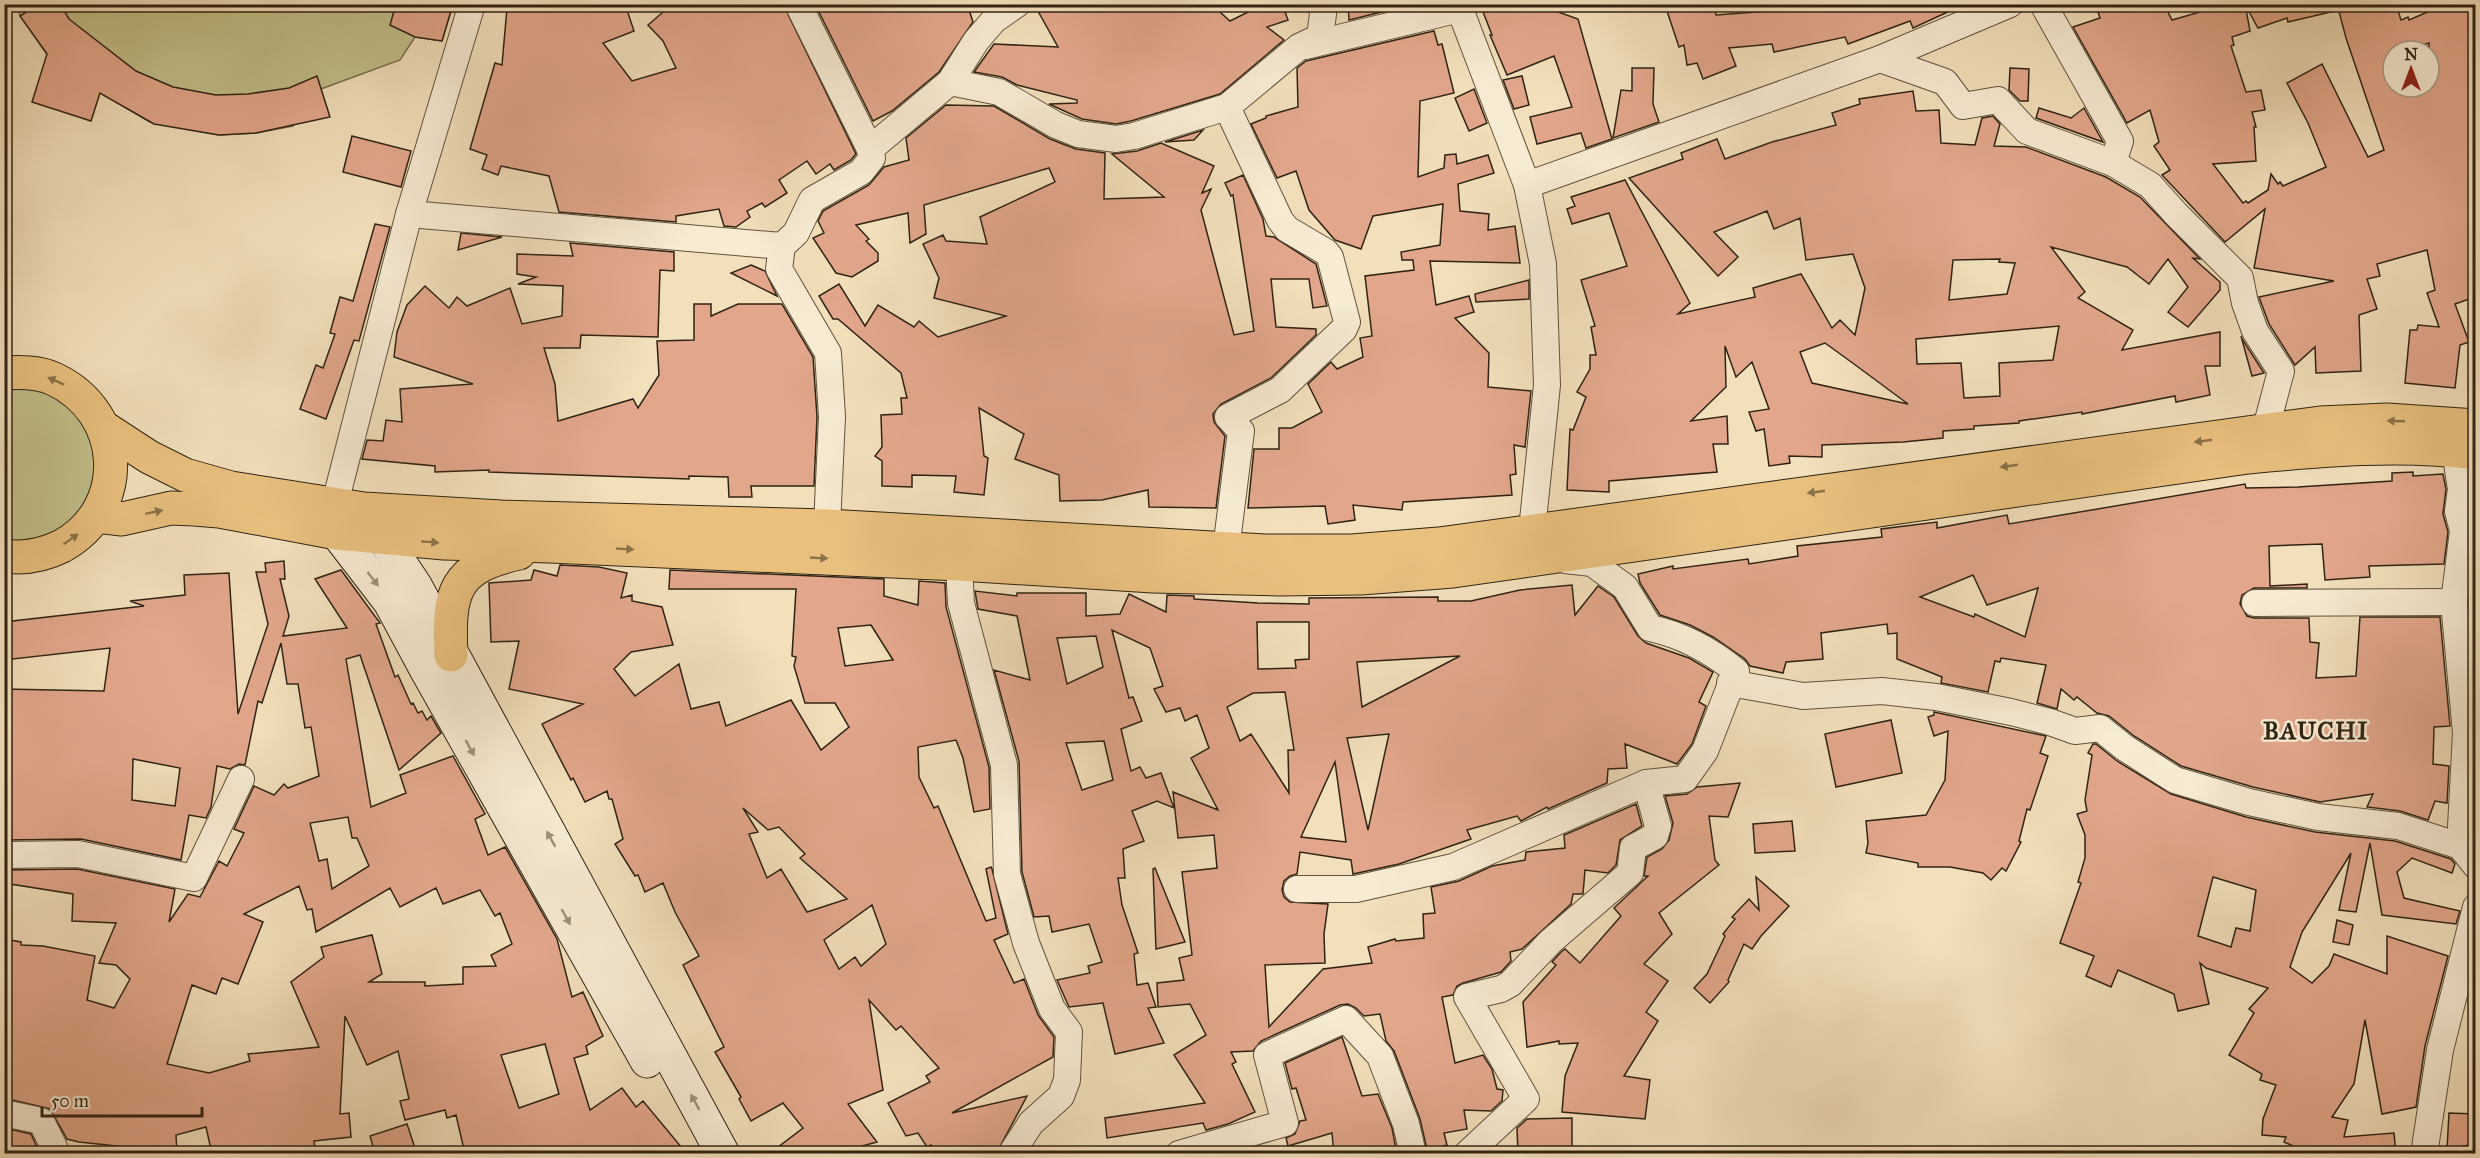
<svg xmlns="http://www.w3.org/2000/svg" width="2480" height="1158" viewBox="0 0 2480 1158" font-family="'IM FELL Great Primer',serif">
  <rect width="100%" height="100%" fill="#f2e0bb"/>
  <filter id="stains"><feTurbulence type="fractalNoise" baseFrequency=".00333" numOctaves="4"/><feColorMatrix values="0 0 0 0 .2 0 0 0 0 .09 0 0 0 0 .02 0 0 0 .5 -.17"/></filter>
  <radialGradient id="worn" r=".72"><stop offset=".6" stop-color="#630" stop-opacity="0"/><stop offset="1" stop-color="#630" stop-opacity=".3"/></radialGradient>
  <g fill="#c2c08b" stroke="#79724f" stroke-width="1.5">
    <polygon points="17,5 453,5 442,41 415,37 400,60 321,89 293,126 256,133 219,135 150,122 97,91 49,57 20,16"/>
    <path d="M4,385C26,387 43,387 62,399C106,428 104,495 65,526C62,529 58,533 54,535C41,542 20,542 5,545Z"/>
  </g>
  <g fill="#e2a78b" stroke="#302313" stroke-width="1.5" fill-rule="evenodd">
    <polygon points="39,4 60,4 69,19 136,71 173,87 216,95 248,94 289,88 317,76 330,117 256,133 219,135 154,124 100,93 91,121 32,102 47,54 20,16"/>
    <polygon points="396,4 453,4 442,41 415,37 390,25"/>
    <polygon points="548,4 625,4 634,31 603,43 632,81 676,68 663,41 648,25 669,7 674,12 686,4 783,4 856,154 851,160 834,170 830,164 816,174 807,161 779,180 787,193 765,207 762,203 747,211 750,217 736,227 724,226 719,209 676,216 676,222 559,212 549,176 501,166 498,175 482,169 487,155 470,149 495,63 502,65 507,8 548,11"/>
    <polygon points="815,4 967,4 973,22 939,72 892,111 873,121"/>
    <polygon points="1034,4 1211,4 1230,21 1264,4 1282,4 1288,20 1267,27 1284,40 1220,94 1131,121 1116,124 1082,119 1049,104 1077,103 1077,100 1017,85 1002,77 974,72 994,44 1058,47"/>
    <polygon points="1348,4 1414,4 1349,20"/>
    <polygon points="1480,4 1536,4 1578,19 1612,139 1586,148 1581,133 1537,144 1530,117 1572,107 1554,56 1507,75 1490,35 1492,35"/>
    <polygon points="1690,4 1714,4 1716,15 1770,11 1771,4 1965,4 1913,28 1910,21 1848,44 1845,37 1774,52 1772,44 1729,48 1736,66 1703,79 1697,63 1687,65 1684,45 1679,47 1666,8"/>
    <path d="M2120,4H2164L2172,20L2200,12V4H2245L2250,31L2232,37L2234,45L2231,46L2246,92L2261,90L2265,110L2252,112L2256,127H2254L2256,161L2213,164L2243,203L2246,201L2248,203L2268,190L2271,174L2278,184L2280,182L2283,186L2326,167L2308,123L2287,83L2322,64L2368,157L2384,150L2346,38L2337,4H2396L2401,20L2408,17L2409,20L2446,4H2475V297L2455,304L2469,342L2460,345L2455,388L2405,383L2410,330H2417L2418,325L2439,327L2427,293L2435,290L2427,250L2377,264L2380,276L2367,279L2377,309L2359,315L2361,371L2316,373L2315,347L2295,365L2269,324L2259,297L2334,281L2254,268L2265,209L2225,242L2162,175L2170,170L2154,146L2159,142L2150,110L2127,123L2073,27L2100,18L2098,12ZM2429,43V87H2393V51H2404Z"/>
    <polygon points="2245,4 2334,4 2335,11 2288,22 2287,18 2258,28"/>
    <polygon points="1434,31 1438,45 1442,44 1454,93 1420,101 1418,177 1444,168 1445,155 1456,154 1457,164 1488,155 1494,173 1458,184 1460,211 1489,214 1488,230 1515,226 1520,263 1430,261 1436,305 1469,296 1474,312 1455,318 1489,353 1488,387 1531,391 1525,447 1514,445 1516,474 1510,475 1512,495 1403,502 1402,510 1353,505 1355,520 1328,524 1325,506 1248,508 1254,449 1279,449 1279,428 1292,428 1322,412 1308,384 1331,362 1337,369 1363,357 1360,338 1372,336 1365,276 1414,270 1413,260 1402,260 1401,252 1440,245 1443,204 1373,216 1361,249 1335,240 1309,210 1296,171 1277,178 1251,124 1266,118 1266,116 1298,107 1297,68 1306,61"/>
    <polygon points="1632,68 1654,68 1653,104 1659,122 1613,138 1621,90 1632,91"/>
    <polygon points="2010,68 2029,69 2028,101 2020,101 2009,90"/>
    <polygon points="1522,76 1529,105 1514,109 1503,80"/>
    <polygon points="1474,89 1487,123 1469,131 1455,98"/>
    <path d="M1913,91L1916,111L1939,110L1941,143L1975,145L1982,118L1993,116L2000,124L1994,146L2026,147L2106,177L2140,197L2200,259L2193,258L2220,282V290L2188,327L2168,312L2188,287L2168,259L2149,284L2127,267L2051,247L2085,292L2078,298L2133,330L2122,350L2220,332V366H2205L2210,395L2176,402L2175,396L2082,414V412L2019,421V423L1974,426V429L1943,431V438L1903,442L1822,445V457L1789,456L1790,463L1769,466L1764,429L1756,431L1749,412L1769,409L1752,362L1736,377L1725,346L1726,387L1691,421L1727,416L1728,444H1713L1717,472L1609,481V492L1567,490L1570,429L1573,430L1586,397L1577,392L1590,369V355H1596L1591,327L1595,326L1581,280L1627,266L1609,213L1572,224L1567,209L1575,206L1571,197L1625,180L1690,303L1678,314L1755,297L1753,288L1801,274L1832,328L1840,320L1855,335L1865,288L1853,254L1806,260L1800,218L1774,229L1767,211L1714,232L1738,257L1718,276L1629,178L1683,159L1681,153L1717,139L1725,159L1772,142L1836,125L1832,113L1860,104L1859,99ZM2000,259L1999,262L2015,263L2007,294L1949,300L1953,260ZM2059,326L2053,360L1999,363L2000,396L1964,398L1961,363L1917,364L1916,339ZM1825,343L1854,364L1908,404L1812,383L1800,352Z"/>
    <polygon points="946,105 994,106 1050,139 1076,149 1105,153 1104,199 1164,197 1112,154 1137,151 1161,143 1214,166 1202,193 1211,189 1201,210 1234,335 1254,331 1233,195 1231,196 1225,183 1243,175 1263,219 1266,236 1274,237 1316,264 1327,306 1313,308 1309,279 1271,279 1276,327 1316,329 1316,335 1271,378 1221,404 1213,414 1214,422 1225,436 1216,508 1149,507 1148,490 1102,500 1060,501 1059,475 1015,459 1024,434 979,408 984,456 988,458 984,495 954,492 956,476 912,475 912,487 882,486 882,461 875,456 882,447 881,415 902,414 901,398 907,398 901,373 838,319 833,319 819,296 839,284 865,326 878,305 914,327 919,321 938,337 1006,316 934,298 939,278 923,244 943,235 946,241 987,244 980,217 1055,182 1049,168 924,205 926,234 910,243 908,213 856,225 869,239 866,241 878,253 878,261 852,277 836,273 813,238 824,233 818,221 823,211 869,185 884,167 909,160 906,138"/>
    <polygon points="2039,108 2071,118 2084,108 2103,142 2036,118"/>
    <polygon points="1203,130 1194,140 1165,142"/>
    <polygon points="352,136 411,151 401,187 343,172"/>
    <polygon points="375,224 390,227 359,341 354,340 326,419 300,409 316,365 323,368 335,334 330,333 340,297 353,301"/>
    <polygon points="461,233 502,237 458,250"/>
    <polygon points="570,243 674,252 674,271 660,270 658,337 581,335 580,348 544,348 555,384 558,421 633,399 638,408 659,375 657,341 694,340 694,304 711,304 711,316 738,304 782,304 813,357 817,417 814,486 751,486 752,497 729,497 728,477 689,476 689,479 489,472 489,470 435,472 435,466 362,459 367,440 383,441 386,420 402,422 400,389 473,384 394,357 397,332 407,305 425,286 449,308 457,297 467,306 510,288 522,324 562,316 563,286 518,284 536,277 517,274 517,254 573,256"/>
    <polygon points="751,265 765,271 777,296 731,273"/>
    <polygon points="1529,280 1529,299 1476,302 1475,294"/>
    <polygon points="2241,336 2242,339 2264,373 2252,376"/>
    <path d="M2413,472V476L2443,474L2446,489L2443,514L2448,532L2444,564L2369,566L2370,577L2325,580L2322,544L2269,546L2270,586L2307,584V588H2254L2242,595L2240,604L2247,616L2254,618H2309L2310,642L2319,643L2316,678L2356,676L2360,617H2440L2450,726L2434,727L2433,764L2449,766L2447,803L2435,801L2428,820L2400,811L2367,807L2373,794L2320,802L2253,787L2181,766L2134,736L2109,716L2097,713L2077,697L2074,700L2061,689L2057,709L2037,703L2046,665L2001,658L2000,662L1995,661L1988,692L1941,683L1942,677L1897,659V633L1888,634L1887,624L1821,633L1823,659L1786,662L1783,673L1750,666L1745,659L1713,637L1690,625L1660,615L1640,583L1638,574L1673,566V569L1748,559L1749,564L1798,556L1797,546L1882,537L1881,529L1937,522V528L2007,515L2009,524L2245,484L2246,488L2298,487L2392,481V473ZM1973,575L1987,605L2038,588L2025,637L1975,614L1974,617L1920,597Z"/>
    <path d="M284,561L285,579H280L289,616L283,636L347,628L315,579L341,570L380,623L376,624L395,677L398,675L411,704L413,703L418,713L422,711L427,720L431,716L441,733L399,770L360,655L346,659L371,807L406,793L400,775L453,756L485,814L475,819L488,855L505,847L557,939L572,997L583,992L603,1036L586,1046L588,1054L574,1058L590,1110L622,1088L636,1107L643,1101L687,1154H465L456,1115L447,1118L445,1110L405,1120L400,1101L409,1099L398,1051L367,1065L345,1016L340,1114L349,1113L351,1137L314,1141L316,1154H212L206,1127L176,1135L177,1154H155L154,1150L79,1142L67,1139L50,1109L4,1098V939L21,942V945L43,946L95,956L87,1000L114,1008L130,979L116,965L99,963L116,923L72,921L73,894L4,883V870L77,869L175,889L169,922L188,894L200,897L219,861L227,866L244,833L234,829L254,786L274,795L284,784L288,788L319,776L311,727L305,728L298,684H287L281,643L262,703L258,701L245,765L239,764L230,769L217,766L211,807L206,818L189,815L181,860L81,839L4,840V689L104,691L110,648L4,660V622L144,606L130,601L185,595L184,575L229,573L238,714L268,624L256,572H266L265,563ZM133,759L180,768L175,806L132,800ZM348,817L352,838H357L369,866L332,889L327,859L319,861L310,823ZM299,886L307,910L312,909L316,932L390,888L400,907L436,888L443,904L480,890L495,916L500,913L512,944L491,955L496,966L463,967V984L425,986V982H369L382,974L372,935L321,947L324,957L291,982L319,1047L248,1054L250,1061L209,1073L167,1064L192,985L216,994L222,978L238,984L263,922L244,914ZM545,1044L559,1094L519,1108L501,1055Z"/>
    <path d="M560,565L599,567L627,573L621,598L632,595V601L662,607L673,645L631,652L614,669L635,696L679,664L691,709L719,702L726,726L791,700L821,750L849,727L835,703H805L794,666L796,657L792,656L796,589H669L670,570L884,579V596L918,605L919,581L945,583L946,607L989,767L990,809L974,812L963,758L956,740L918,747L919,777L934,808L938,806L986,921L996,918L986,869L991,867L992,869L1008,934L994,940L1014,983L1024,979L1038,1015L1054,1037L1053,1057L952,1113L1027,1096L996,1154H971L955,1147L943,1154H935L931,1145L927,1147L918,1133L906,1136L888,1103L930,1082L926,1076L939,1068L901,1026L896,1030L869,1000L883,1090L848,1104L877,1142L862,1146L864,1154H769L803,1128L783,1103L751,1121L739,1099L741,1097L715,1052L724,1047L683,965L699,956L675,912L663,883L645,892L638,875L635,876L615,844L623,839L612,799H609L607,791L585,802L573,778L571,780L542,724L583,704L509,689L519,641L491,642L489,583L531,580L534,570L557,576ZM871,625L893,660L845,666L838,628ZM743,808L768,830L779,827L805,854L800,858L847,899L807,912L781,869L767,878L749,834L758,832ZM872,905L886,944L861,966L855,957L839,969L824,940Z"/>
    <path d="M1572,585L1575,615L1598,586L1614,597L1638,636L1646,643L1689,658L1713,672L1699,702L1706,706L1692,744L1677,764L1625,744L1627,768L1608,769L1607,783L1548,809L1547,807L1521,821L1517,816L1467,830L1471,839L1399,864L1353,874L1351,860L1300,852L1297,874L1290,876L1284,881L1282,890L1284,897L1290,902L1328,904L1324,934L1325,963L1265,965L1269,1027L1323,969L1372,963L1368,947L1395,939L1396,941L1424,938L1423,914L1435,913L1431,887L1459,881L1492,866L1525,860L1526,852L1565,848L1564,835L1636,804L1642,826L1620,840L1616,865L1608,873L1585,870L1583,894H1573L1571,904L1522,949L1510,952L1511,961L1501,972L1463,983L1457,986L1453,995L1442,997L1455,1063L1483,1055L1492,1069L1497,1089L1503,1090L1502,1101L1491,1111L1464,1110L1467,1129L1444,1133L1447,1145L1443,1146L1446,1154H1428L1420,1119L1394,1051L1386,1041L1380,1014L1364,1016L1356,1008L1348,1004L1340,1005L1261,1041L1253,1051L1231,1052L1236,1062L1232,1064L1255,1112L1228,1124L1206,1130L1203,1123L1107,1138L1105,1118L1205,1103L1174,1055L1206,1035L1190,1004L1158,1007L1157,983L1184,980L1179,958L1192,955L1182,872L1217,868L1214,835L1178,838L1173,792L1218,810L1191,758L1209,748L1197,715L1185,721L1180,708L1166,712L1154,689L1163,686L1150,648L1112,630L1129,698L1133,697L1142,721L1121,729L1131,771L1140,767L1146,778L1161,773L1174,808L1157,801L1132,811L1144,841L1123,849L1125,878H1118L1122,905L1138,953L1134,954L1137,985L1148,983L1156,1007L1148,1008L1164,1043L1115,1054L1103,1003L1069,1007L1057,980L1090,973L1088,966L1102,962L1089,924L1052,932L1049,916L1034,917L1022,872L1019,761L994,670L1030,680L1017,616L978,609L975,591L1017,596V593H1086V616L1120,614L1129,594L1166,612L1167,595L1194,596V599L1258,603L1309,604V598L1438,597V601H1471L1520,590ZM1257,622H1309V659L1295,660L1296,668L1258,669ZM1096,636L1103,667L1067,684L1057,638ZM1460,656L1362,707L1357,662ZM1285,692L1294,750H1288L1289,793L1251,734L1240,741L1227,707L1253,693ZM1389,734L1368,830L1347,738ZM1104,741L1113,780L1082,790L1066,743ZM1335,762L1346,842L1301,837Z"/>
    <polygon points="1934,712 2046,736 2040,753 2048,756 2030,810 2027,809 2019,841 2021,842 2006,871 2002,868 1991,880 1983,873 1950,867 1918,867 1918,863 1866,853 1868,843 1866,821 1926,815 1945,780 1948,731 1934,736 1928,717 1934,715"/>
    <polygon points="1891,720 1902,773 1836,787 1825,734"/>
    <path d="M2093,744H2096L2117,761L2171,794L2246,817L2315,832L2395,841L2451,859L2455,864L2452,873L2412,858L2397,872L2404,898L2460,911L2456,924L2382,915L2370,843L2356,912L2339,910L2351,853L2302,932L2290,967L2312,983L2329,966L2334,954L2387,974V936L2448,956L2425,1046L2416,1107L2382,1114L2365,1020L2354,1084L2332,1117L2348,1120L2344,1137L2394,1133L2396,1154H2302V1150L2284,1142L2286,1137L2262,1135L2263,1119L2276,1085L2260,1080L2262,1074L2229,1055L2254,1013L2249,1009L2268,988L2206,968L2200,963L2209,1004L2178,1011L2174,994L2118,970L2111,987L2086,976L2094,956L2060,943L2081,883L2078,882L2085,858V835L2077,814L2087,811L2085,800L2092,755L2088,753ZM2213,877L2256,890L2250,931L2236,928L2231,947L2198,936Z"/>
    <polygon points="1740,783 1728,817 1709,816 1715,860 1719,865 1659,913 1672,934 1644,964 1668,981 1646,1012 1658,1021 1624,1076 1650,1080 1645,1119 1562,1112 1565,1076 1578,1043 1559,1044 1559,1041 1527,1047 1523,1002 1556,965 1552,962 1561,952 1565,949 1580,963 1621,916 1614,908 1648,876 1644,876 1647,857 1662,849 1669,840 1673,823 1665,796 1687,794 1697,787"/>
    <polygon points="1792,821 1795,851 1755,853 1753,824"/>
    <polygon points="1155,868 1185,942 1156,949 1153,869"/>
    <polygon points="1756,877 1789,906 1761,936 1752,949 1744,944 1728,980 1729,982 1710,1003 1694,988 1707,974 1725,936 1723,934 1735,919 1732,917 1749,899 1759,910"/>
    <polygon points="2337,920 2353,925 2349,945 2333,942"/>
    <polygon points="1342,1037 1362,1096 1378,1094 1392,1128 1397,1154 1334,1154 1332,1133 1288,1146 1286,1138 1295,1134 1300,1121 1306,1120 1296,1088 1292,1089 1285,1063"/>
    <polygon points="2449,1113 2475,1114 2475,1144 2447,1149"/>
    <polygon points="1572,1118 1572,1154 1518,1154 1517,1128 1527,1119"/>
    <polygon points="407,1124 417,1154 375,1154 370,1136"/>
    <polygon points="4,1128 31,1134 40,1154 4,1154"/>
  </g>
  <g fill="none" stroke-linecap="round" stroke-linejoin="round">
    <defs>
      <g id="minor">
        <polyline points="798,4 870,149"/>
        <polyline points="1458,4 1527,185 1543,264 1547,385 1532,530"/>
        <polyline points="2043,4 2120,141 2113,163"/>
        <polyline points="1305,46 1460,9"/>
        <polyline points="1880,59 1945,82 1963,106 1998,100 2027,131 2113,163 2150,185 2176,214 2240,278 2245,303 2255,331 2281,371 2265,432"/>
        <polyline points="950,82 999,92 1056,125 1078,134 1116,139 1134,136 1227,107 1299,47 1320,37 1323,14 1321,4"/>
        <polyline points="1527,185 1880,59 2010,4"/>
        <polyline points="409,214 782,246"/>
        <polyline points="2455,450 2461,489 2458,511 2463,531 2454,602 2466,733 2460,846"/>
        <polyline points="335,503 409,214 472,4"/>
        <polyline points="827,526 832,417 828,353 779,269 782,246 796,233 812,200 861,172 872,158 870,149 950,82 976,41 994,20 1017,4"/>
        <polyline points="1226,549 1241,431 1228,417 1280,390 1344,329 1347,322 1330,257 1326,252 1287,229 1280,220 1227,107"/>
        <polyline points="959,564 961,603 1004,765 1007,874 1026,943 1052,1009 1069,1032 1067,1080 1061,1096 1031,1123 1011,1154"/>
        <polyline points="2255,603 2454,602"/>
        <polyline points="1730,683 1803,696 1882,691 1936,697 2011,712 2050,722 2075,731 2100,728 2125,748 2175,780 2249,802 2318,817 2398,826 2460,846 2476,866"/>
        <polyline points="4,855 78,854 194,878 241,779"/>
        <polyline points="1297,889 1356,889 1453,867 1646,783"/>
        <polyline points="4,1113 41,1121 54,1147"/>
        <polyline points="1179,1154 1285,1123 1267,1055 1346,1019 1380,1056 1406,1124 1413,1154"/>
        <path d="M1467,1154L1526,1099L1467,997L1501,989L1510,984L1551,941L1630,873L1633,848L1655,836L1658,826L1646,783L1685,779L1705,751L1736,671C1710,650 1683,635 1650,628L1625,587L1592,563L1565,560"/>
        <polyline points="2424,1154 2440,1050 2476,907"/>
      </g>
      <g id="secondary">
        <polyline points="370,518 416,587 723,1154"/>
        <polyline points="337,533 390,602 426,669 647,1061"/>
      </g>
      <g id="trunk">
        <path d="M4,373C21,372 39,372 54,379C125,412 131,508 62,546C44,555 25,559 4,556"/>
        <polyline points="103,427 149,457 185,475 231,488 364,509 501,517 827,526 1265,551 1352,551 1439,544 2320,423 2387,420 2476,426"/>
        <path d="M96,516L122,519L171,508L194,509L219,511L337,533L444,543L550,546L959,564L1153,576L1280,579L1361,578L1453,571L2248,457C2323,450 2401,443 2476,453"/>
        <path d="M451,655C448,593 453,567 519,553"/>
      </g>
    </defs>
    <use href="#minor" stroke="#60523d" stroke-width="28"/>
    <use href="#secondary" stroke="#302313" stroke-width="35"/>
    <use href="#trunk" stroke="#302313" stroke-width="35"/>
    <use href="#minor" stroke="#f7ebd3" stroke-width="26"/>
    <use href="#secondary" stroke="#f7ebd3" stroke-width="33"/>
    <use href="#trunk" stroke="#e9c07e" stroke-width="33"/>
  </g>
  <defs><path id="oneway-solid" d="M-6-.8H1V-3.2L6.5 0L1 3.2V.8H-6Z" transform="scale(1.5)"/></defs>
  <g fill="#8c7248">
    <use href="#oneway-solid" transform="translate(56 381) rotate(-156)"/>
    <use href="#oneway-solid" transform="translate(2396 421) rotate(-178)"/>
    <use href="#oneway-solid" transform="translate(2203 441) rotate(172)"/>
    <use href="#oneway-solid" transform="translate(2009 466) rotate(172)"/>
    <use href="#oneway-solid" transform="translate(1816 492) rotate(172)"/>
    <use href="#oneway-solid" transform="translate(154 512) rotate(-12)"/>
    <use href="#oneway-solid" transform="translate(71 539) rotate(-35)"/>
    <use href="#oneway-solid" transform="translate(430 542) rotate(4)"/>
    <use href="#oneway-solid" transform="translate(625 549) rotate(3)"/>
    <use href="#oneway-solid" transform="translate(819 558) rotate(3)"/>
  </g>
  <g fill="#9d917d">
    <use href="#oneway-solid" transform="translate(373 579) rotate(52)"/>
    <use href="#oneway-solid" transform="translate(470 748) rotate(61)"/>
    <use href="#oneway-solid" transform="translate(551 839) rotate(-119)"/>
    <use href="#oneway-solid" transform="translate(566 917) rotate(61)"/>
    <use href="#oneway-solid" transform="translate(695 1102) rotate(-119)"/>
  </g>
  <g text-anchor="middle" stroke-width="5" stroke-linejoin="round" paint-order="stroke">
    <g font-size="24" font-weight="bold" letter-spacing="1.5" fill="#302313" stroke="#f7ebd3">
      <text x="2316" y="739">BAUCHI</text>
    </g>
  </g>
  <rect width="2480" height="1158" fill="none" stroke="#f2e0bb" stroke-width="24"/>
  <rect x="6" y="6" width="2468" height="1146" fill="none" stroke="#302313" stroke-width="3"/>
  <rect x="12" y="12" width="2456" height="1134" fill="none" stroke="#302313" stroke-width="1.5"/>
  <g transform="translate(2411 69)"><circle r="28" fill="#f7ebd3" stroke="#a79b86" stroke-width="1.5"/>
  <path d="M0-4.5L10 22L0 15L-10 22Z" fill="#8f2418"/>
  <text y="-9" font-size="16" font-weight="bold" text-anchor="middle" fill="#302313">N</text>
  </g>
  <path d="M42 1107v9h160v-9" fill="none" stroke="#302313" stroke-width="3"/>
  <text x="51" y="1107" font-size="18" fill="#302313" stroke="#f7ebd3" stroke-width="4.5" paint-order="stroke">50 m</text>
  <rect width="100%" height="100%" filter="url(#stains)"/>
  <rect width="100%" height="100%" fill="url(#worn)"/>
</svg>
